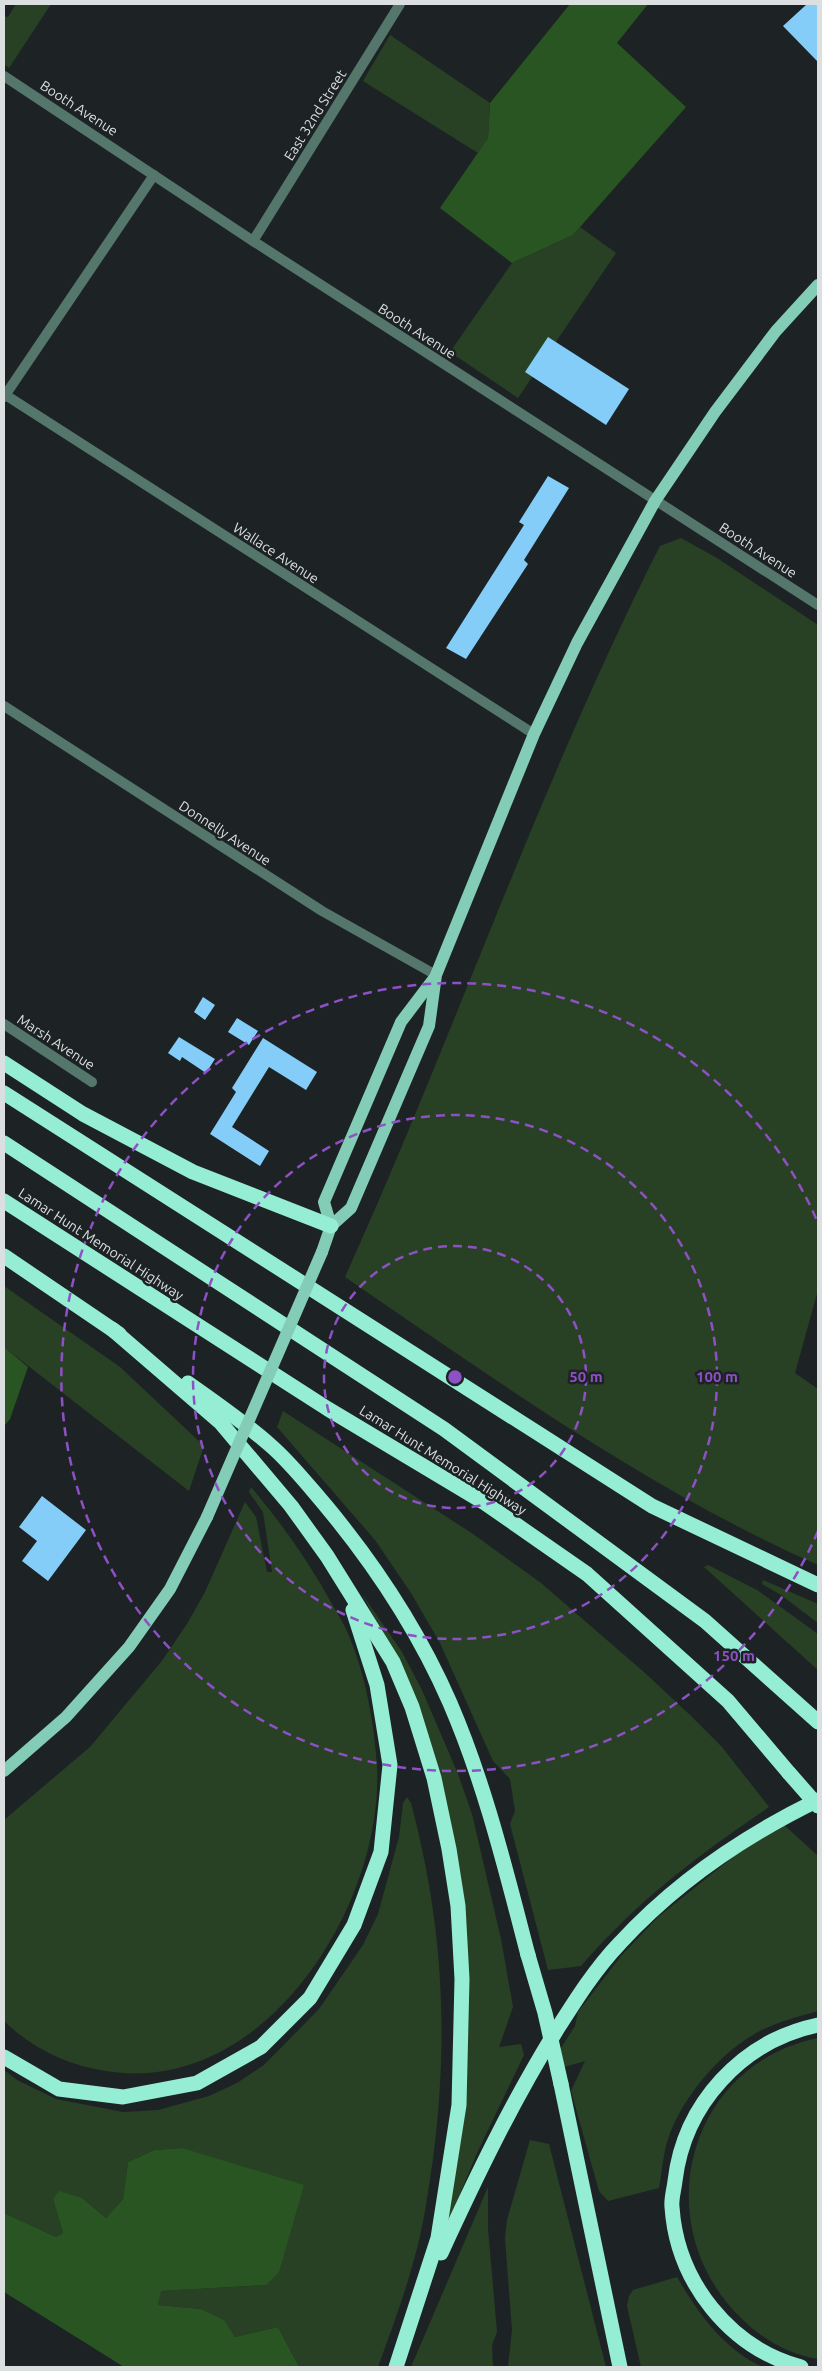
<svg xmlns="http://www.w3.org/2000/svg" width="822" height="2371" viewBox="0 0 822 2371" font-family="Ubuntu,sans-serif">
  <rect width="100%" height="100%" fill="#1d2324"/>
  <g fill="#284125">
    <polygon points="16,4 51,4 9,68 4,64 4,16 8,17"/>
    <polygon points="390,35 490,103 488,138 478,153 363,81"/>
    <polygon points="580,227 616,253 518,398 450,352 512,263 573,235"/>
    <path d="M681,538L717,558L818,625V1290L795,1373L818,1389V1565C649,1490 497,1381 345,1277C454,1036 540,783 660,546Z"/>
    <polygon points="4,1286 120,1367 204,1446 189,1491 4,1347"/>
    <path d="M283,1411L473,1534L541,1583L645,1673L689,1714L722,1747L769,1807C697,1856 638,1900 581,1966L548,1970L510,1824L515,1811L510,1779L493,1761L440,1643L411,1593L375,1540L277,1427Z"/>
    <path d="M251,1487C282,1524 309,1562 332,1604C338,1615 345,1625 349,1636C366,1676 374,1723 377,1766C384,1906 264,2097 106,2071C67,2065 33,2049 4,2021V1820L90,1747L161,1662L187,1624L205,1592L245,1502L256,1517L267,1572H272L263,1512L249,1492Z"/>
    <polygon points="708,1565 757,1590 818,1634 818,1670 704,1567"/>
    <polygon points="763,1580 818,1604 818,1623 781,1595 762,1584"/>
    <polygon points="362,1594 402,1652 422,1690 458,1774 472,1814 501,1939 513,2007 499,2047 521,2044 524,2055 477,2153 443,2235 461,2128 461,1897 396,1658"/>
    <path d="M407,1797L411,1803C443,1924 449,2035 433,2159C428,2191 424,2225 415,2256C405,2294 391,2331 378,2367H299L278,2327L235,2337L223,2320L201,2309L158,2305L160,2291L266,2285L182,2148L154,2150L128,2162L123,2199L106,2218L82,2198L53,2199L63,2233L56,2237L4,2213V2070L17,2080L56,2099L123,2112L158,2110L209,2096L237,2083L264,2065L319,2009L363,1945L378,1914L399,1837L403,1803Z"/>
    <path d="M783,1824L818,1856V2011C800,2016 781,2021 764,2029C723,2048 682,2097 668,2139C663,2154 662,2172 659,2188L608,2201L599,2191L571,2091L585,2061L564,2067L559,2051L575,2026L578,2012L621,1956L658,1917L748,1845Z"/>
    <path d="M818,2038V2359C790,2355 762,2339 742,2319C646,2227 685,2065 818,2038Z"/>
    <polygon points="530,2140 549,2144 606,2367 508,2367 512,2330 505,2238 507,2220"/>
    <polygon points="488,2187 488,2229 497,2332 492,2345 493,2367 411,2367"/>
    <path d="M677,2277C698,2313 723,2349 763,2367H641L627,2306L629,2296L633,2290Z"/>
  </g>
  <g fill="#285522">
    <polygon points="570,4 648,4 617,43 686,107 573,235 512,263 440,208 488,138 490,103"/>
    <polygon points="4,1347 28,1367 10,1419 4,1426"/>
    <polygon points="182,2148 304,2185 279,2272 266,2285 161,2291 158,2305 201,2309 224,2320 235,2337 278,2327 299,2367 124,2367 4,2292 4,2213 56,2237 63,2233 53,2199 59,2191 82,2198 106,2218 123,2199 128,2162 154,2150"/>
  </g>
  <g fill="#84cdf8">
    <polygon points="807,4 818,4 818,62 783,26"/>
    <polygon points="548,337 629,389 606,425 525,372"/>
    <polygon points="548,476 569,488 524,560 528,564 466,659 446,648 524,525 519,522"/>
    <polygon points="203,997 215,1005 205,1020 194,1012"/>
    <polygon points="237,1018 258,1031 249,1045 228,1032"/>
    <polygon points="179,1037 215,1059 206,1073 182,1057 180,1061 168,1053"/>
    <polygon points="263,1038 317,1072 306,1090 269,1067 232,1127 269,1151 260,1166 210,1134 236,1092 232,1088"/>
    <polygon points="42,1496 86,1530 48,1581 22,1561 37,1541 19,1527"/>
  </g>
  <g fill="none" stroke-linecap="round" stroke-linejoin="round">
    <g stroke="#54766b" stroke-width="10">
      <polyline points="4,76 253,241 818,605"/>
      <polyline points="253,241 400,4"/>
      <polyline points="4,394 534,734"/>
      <polyline points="4,397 154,175"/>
      <polyline points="4,706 322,911 436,975"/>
      <polyline points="4,1024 92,1082"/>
    </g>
    <g stroke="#83ccb6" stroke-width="12">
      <polyline points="331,1226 324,1202 401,1022 435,977"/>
      <polyline points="322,1252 331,1226 351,1208 429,1026 436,975 534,734 577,643 655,501 715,412 776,331 818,285"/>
      <polyline points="4,1771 66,1717 129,1647 170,1589 207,1517"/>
    </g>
    <g stroke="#95eed3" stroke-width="15">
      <polyline points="4,1063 83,1114 193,1172 331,1226"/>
      <polyline points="4,1093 652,1506 818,1585"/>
      <polyline points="4,1143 444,1429 705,1621 818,1722"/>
      <polyline points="4,1201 328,1409 485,1503 587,1574 728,1701 789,1773"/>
      <polyline points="4,1256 119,1334"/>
      <polyline points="112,1329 220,1422 291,1506 327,1556 393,1662 412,1707 434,1778 449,1849 458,1906 462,1979 459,2105 438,2238 396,2367"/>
      <path d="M188,1383C216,1403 244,1422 270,1445C290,1462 308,1485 326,1506C375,1565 419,1632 450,1703C485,1784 506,1871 528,1955"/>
      <polyline points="4,2057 59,2089 123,2097 197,2083 261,2047 310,1998 354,1925 381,1852 390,1765 377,1685 353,1610"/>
      <polyline points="561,2084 620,2367"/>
      <path d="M441,2253C476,2177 512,2102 556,2031C575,2001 595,1969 620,1943C676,1882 744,1836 818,1800"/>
      <path d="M801,2367C730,2348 677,2282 672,2207C671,2199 674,2190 675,2181C684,2104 742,2041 818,2025"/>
    </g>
    <polyline stroke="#83ccb6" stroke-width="12" points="207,1517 322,1252"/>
    <g stroke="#95eed3" stroke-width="15">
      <polyline points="789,1773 818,1806"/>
      <polyline points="528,1955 545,2013 561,2084"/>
    </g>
  </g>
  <g fill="none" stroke="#8e50c5" stroke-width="2.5" stroke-dasharray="9 6">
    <circle cx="455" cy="1377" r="131"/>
    <circle cx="455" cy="1377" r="262"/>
    <path d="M818 1531A394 394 0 1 1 818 1223"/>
  </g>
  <g text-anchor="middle" stroke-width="5" stroke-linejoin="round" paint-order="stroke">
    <g font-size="14" fill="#dbdfdf" stroke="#1d2324">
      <text transform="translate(79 108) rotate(33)" y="5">Booth Avenue</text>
      <text transform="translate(315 115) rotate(-58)" y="5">East 32nd Street</text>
      <text transform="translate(417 331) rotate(33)" y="5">Booth Avenue</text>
      <text transform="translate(758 550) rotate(33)" y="5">Booth Avenue</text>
      <text transform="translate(276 553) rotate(33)" y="5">Wallace Avenue</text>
      <text transform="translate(225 833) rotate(33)" y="5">Donnelly Avenue</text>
      <text transform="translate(56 1042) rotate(33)" y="5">Marsh Avenue</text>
      <text transform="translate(101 1244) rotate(33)" y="5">Lamar Hunt Memorial Highway</text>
      <text transform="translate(443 1460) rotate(32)" y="5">Lamar Hunt Memorial Highway</text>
    </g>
  </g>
  <circle cx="455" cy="1377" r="8" fill="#8e50c5" stroke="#1d2324" stroke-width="2.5"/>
  <g font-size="15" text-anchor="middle" font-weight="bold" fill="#8e50c5" stroke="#1d2324" stroke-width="5" stroke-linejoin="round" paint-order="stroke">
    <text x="586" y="1382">50 m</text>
    <text x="717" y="1382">100 m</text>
    <text x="734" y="1661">150 m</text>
  </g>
  <rect width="822" height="2371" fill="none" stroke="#dbdfdf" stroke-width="10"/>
</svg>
